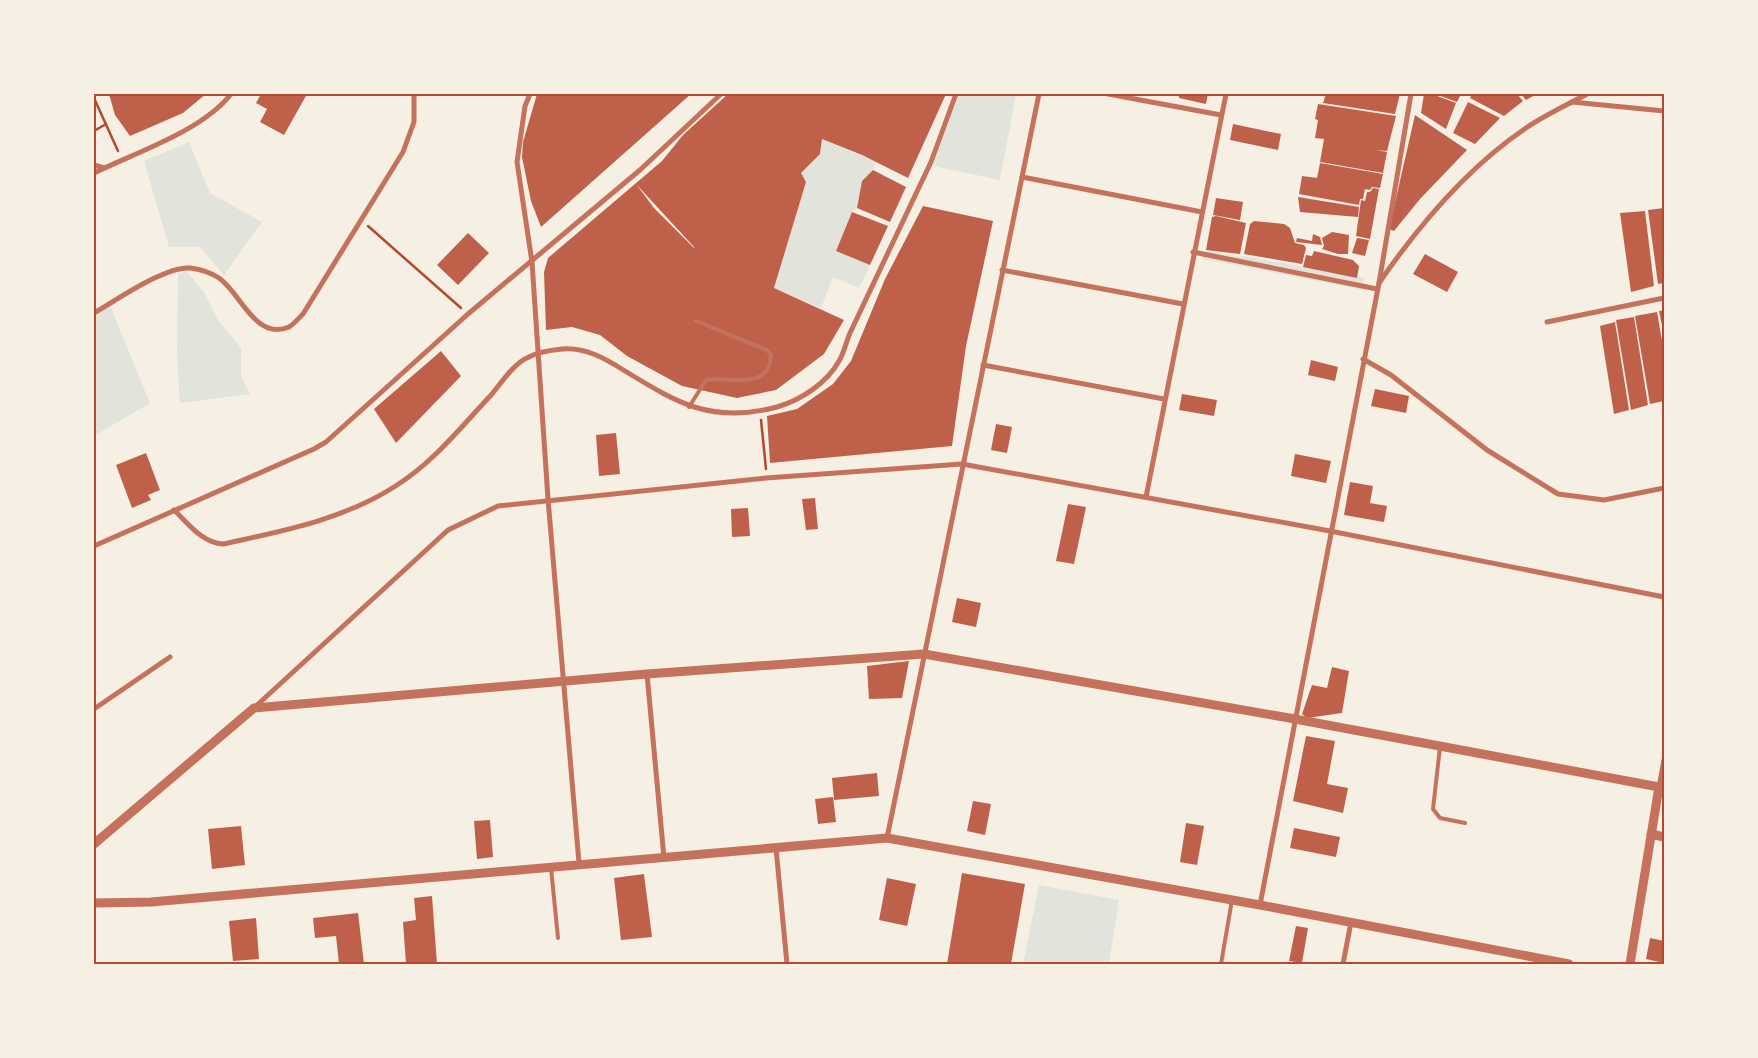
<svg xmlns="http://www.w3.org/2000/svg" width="1758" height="1058" viewBox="0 0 1758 1058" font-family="'Asap Condensed',sans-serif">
  <rect width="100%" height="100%" fill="#f6efe4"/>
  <g fill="#e2e4dc">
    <polygon points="959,94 1016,94 1000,180 933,166"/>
    <polygon points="822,139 876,162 873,170 862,181 857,208 852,212 836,251 870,265 859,288 833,277 821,308 774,288 806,182 801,173 820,154"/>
    <polygon points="189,142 210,193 262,222 224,275 200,247 169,247 144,161"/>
    <polygon points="1204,251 1240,257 1244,256 1364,278 1363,290 1203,259"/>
    <polygon points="187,272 203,291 218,320 241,348 241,376 250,394 180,403 177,353 178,273"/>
    <polygon points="110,306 150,403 94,436 94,315"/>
    <polygon points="1039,885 1119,900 1109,964 1023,964"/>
  </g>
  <g fill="#bf614a" fill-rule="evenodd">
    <polygon points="109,94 206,94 183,113 130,136 115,115"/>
    <polygon points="261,94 307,94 284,135 260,122 267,109 256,103"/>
    <polygon points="537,94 691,94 541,227 531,201 522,157 523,142"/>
    <path d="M728,94H946L908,178L862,155L822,139L820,154L801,173L806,182L774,288L844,320L824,354L776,390L737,398L682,386L627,356L600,335L572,327L546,330L544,272L548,258L662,161L683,135ZM636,184L694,247V248L654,208Z"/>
    <polygon points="1179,94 1208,94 1206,104 1179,98"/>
    <polygon points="1326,94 1400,94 1395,114 1323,103"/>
    <polygon points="1424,94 1432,94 1456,103 1446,129 1421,113"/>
    <polygon points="1435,94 1461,94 1457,102"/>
    <polygon points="1472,94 1517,94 1523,101 1504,116 1470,98"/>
    <polygon points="1521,94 1537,94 1526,100"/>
    <polygon points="1468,102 1500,118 1475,144 1453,133"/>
    <polygon points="1318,104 1396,116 1387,151 1376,150 1387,152 1383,173 1320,162 1324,139 1315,138 1318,120 1315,119"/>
    <polygon points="1415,115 1467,150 1420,199 1394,231 1389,229"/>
    <polygon points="1233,124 1281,134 1278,150 1230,140"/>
    <polygon points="1320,163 1383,174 1380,188 1372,187 1370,190 1365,189 1363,199 1360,199 1359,205 1299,194 1302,176 1317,178"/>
    <polygon points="873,170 906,187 890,222 857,208 862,181"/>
    <polygon points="1373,188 1379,189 1370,239 1356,236 1361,200 1365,201 1367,192 1370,192"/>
    <polygon points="1298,197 1359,207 1358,217 1300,212"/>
    <polygon points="1216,198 1243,202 1240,220 1213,215"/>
    <polygon points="923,206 993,221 966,346 952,446 770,463 767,416 797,409 833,384 851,361 885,279"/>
    <polygon points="1664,208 1664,283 1658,284 1648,210"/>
    <polygon points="1645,211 1654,286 1631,292 1620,213"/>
    <polygon points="852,212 888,226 870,265 836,251"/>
    <polygon points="1216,216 1246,223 1240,254 1206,250 1212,217"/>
    <polygon points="1254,221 1284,224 1290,228 1295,243 1304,245 1306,248 1302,264 1244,254 1250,224"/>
    <polygon points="1332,232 1349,235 1348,254 1338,254 1322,249 1324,246 1322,238"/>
    <polygon points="468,233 489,253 458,285 437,265"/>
    <polygon points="1313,234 1320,237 1322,245 1296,242 1297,238 1312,241"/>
    <polygon points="1357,238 1369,240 1365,256 1352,253"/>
    <polygon points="1314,251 1353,260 1359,266 1357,278 1303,267 1306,255 1312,256"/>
    <polygon points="1425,254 1458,272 1447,292 1413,274"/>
    <polygon points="1664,310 1664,331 1663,331 1659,311"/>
    <polygon points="1657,312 1664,352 1664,401 1650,404 1635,316"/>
    <polygon points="1634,317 1648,405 1631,410 1616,320"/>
    <polygon points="1615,322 1629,410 1614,414 1600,326"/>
    <polygon points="441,351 461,376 396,443 374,409"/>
    <polygon points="1311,360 1338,367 1335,381 1308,375"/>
    <polygon points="1375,389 1409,396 1406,413 1371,406"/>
    <polygon points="1182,394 1217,400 1214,416 1179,410"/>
    <polygon points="996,424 1012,427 1007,453 991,450"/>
    <polygon points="616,433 620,474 599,476 596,435"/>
    <polygon points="146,453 160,490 148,495 151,500 132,508 116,465"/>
    <polygon points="1295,454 1331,461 1326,483 1291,476"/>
    <polygon points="1350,482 1373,486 1370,503 1387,506 1384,522 1344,515"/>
    <polygon points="815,498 818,529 806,530 802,499"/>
    <polygon points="1068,504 1086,507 1074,564 1056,561"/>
    <polygon points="748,508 750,536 732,537 731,509"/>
    <polygon points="957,598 981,603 976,627 952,622"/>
    <polygon points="909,661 902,698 869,699 867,666"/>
    <polygon points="1332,667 1349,671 1342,713 1307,718 1302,714 1312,685 1327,688"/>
    <polygon points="1306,736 1335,741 1327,784 1348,788 1343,813 1293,801"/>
    <polygon points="877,773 879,796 834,800 832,778"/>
    <polygon points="833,797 836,822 818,824 815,799"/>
    <polygon points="973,801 991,804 985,835 967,831"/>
    <polygon points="490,820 493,857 477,859 474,821"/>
    <polygon points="1186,823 1204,826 1197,865 1180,862"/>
    <polygon points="241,826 245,865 212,869 208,829"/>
    <polygon points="1294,828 1340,837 1336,857 1290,848"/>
    <polygon points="962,873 1025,884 1011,964 947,964"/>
    <polygon points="644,874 652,937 621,940 614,878"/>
    <polygon points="887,878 916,884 907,926 879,920"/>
    <polygon points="432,896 437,964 406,964 403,922 416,920 414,898"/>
    <polygon points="358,913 364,964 339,964 336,936 315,938 313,918"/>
    <polygon points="256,918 259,959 233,961 229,921"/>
    <polygon points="1296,926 1308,928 1302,963 1289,961"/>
    <polygon points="1650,938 1664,941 1664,963 1646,959"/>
  </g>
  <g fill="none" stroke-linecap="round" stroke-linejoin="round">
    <g stroke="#b5482f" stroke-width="2.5">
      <polyline points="94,98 118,151"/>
      <polyline points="94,131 106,124"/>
      <polyline points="368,226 461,308"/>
      <polyline points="761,420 766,469"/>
    </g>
    <g stroke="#c5725c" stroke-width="4">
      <path d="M689,407L706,380C730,376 769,392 771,355L767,350L696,321"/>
      <polyline points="1440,747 1433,809 1440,818 1465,823"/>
      <polyline points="551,868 558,938"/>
      <polyline points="1221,964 1232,900"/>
    </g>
    <g stroke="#c5725c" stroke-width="5">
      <polyline points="530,94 525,106 517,162 532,262 548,499 579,863"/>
      <polyline points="1108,94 1221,115"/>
      <polyline points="1572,102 1664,111"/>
      <polyline points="94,165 104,168"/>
      <path d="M94,173C137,152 202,131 231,94"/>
      <polyline points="1022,177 1202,212"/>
      <polyline points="1193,252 1377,289"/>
      <polyline points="1002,270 1183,304"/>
      <path d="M1379,283C1419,225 1468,167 1526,128C1545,115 1567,105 1587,94"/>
      <path d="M94,313C117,300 165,266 190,268C199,269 211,273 219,278C241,293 255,341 289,327C294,324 299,318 303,314L403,152L414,122V94"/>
      <polyline points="1547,322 1664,298"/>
      <polyline points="1363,359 1391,375 1487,450 1558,494 1604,500 1664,488"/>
      <polyline points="983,365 1164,399"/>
      <polyline points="1146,497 1226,94"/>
      <path d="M174,510C188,523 202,543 223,544C282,531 342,520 394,487C433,463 461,427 492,394C502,382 514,363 529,357C538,352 552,350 562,349C586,347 606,359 625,371C679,404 712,424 777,407C801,400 827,383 839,361C844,353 846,342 850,333L931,162L956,94"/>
      <polyline points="94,546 314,449 326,442 468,314 640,170 721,94"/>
      <polyline points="647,674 664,858"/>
      <polyline points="256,706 448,530 498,506 766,478 962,464 1330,531 1664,597"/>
      <polyline points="94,709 170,657"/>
      <polyline points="1659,787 1664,760"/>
      <polyline points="887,838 1039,94"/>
      <polyline points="776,848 787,964"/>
      <polyline points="1260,905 1379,283 1411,94"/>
      <polyline points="1343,964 1351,922"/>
    </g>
    <g stroke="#c5725c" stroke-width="9">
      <polyline points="1651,834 1664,837"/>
      <polyline points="94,844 254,708 647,674 924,654 1295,719 1659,787 1630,964"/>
      <polyline points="94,903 151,902 887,838 1260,905 1569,964"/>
    </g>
  </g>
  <rect width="1758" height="1058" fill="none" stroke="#f6efe4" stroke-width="190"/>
  <rect x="95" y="95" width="1568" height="868" fill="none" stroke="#b5482f" stroke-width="2"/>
</svg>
